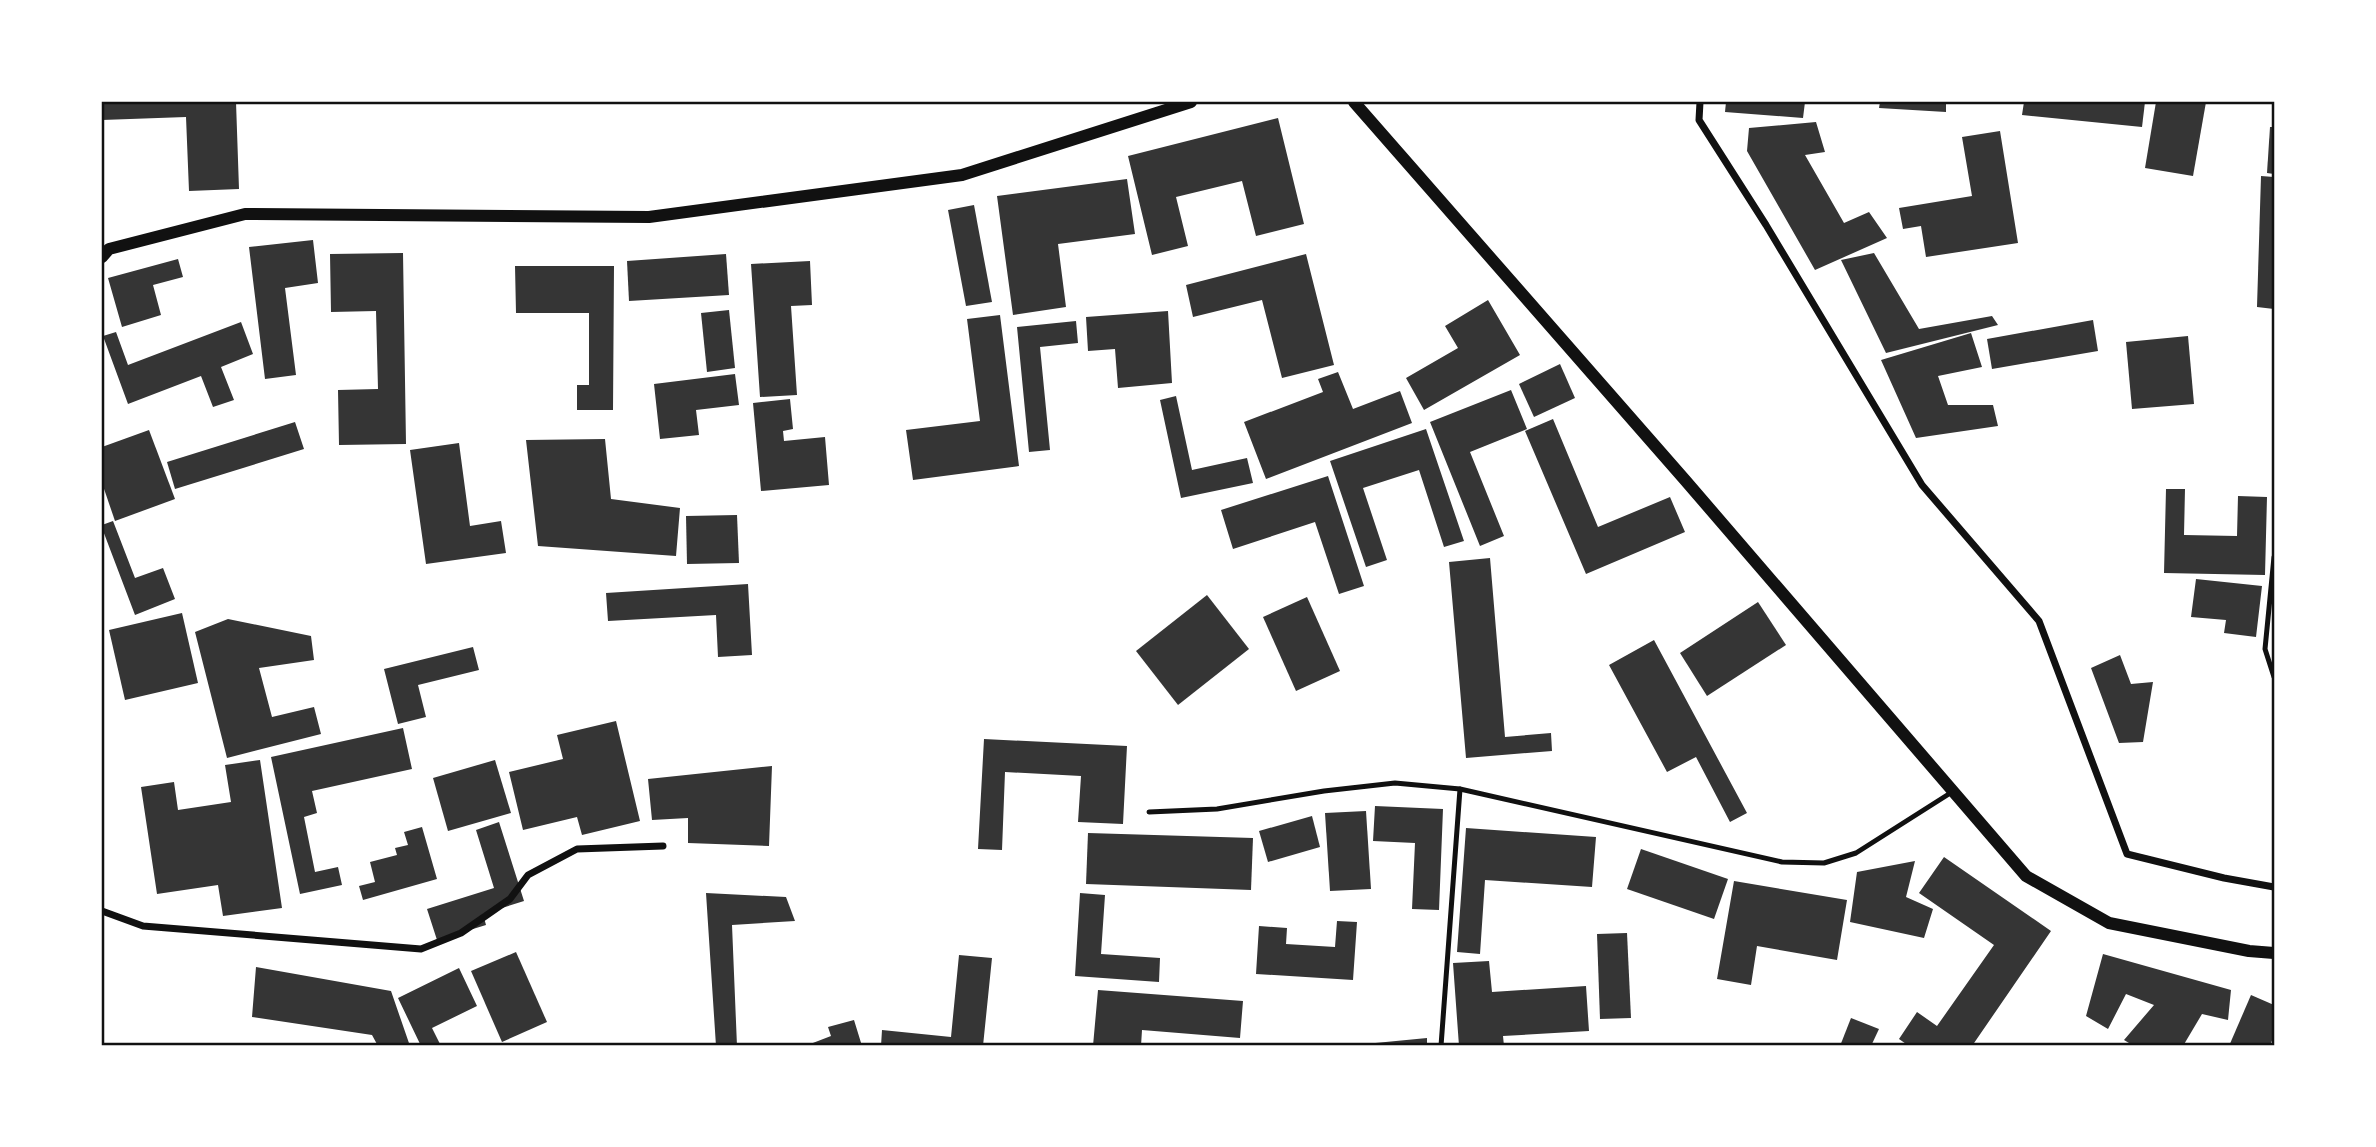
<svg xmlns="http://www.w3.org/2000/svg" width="2376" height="1147" viewBox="0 0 2376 1147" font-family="'IBM Plex Serif',serif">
  <rect width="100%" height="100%" fill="#fff"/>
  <g fill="#353535">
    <polygon points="102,102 236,102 239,189 189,191 186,117 102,120"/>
    <polygon points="1726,102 1805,102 1803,118 1725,112"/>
    <polygon points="1880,102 1946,102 1946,112 1879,108"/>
    <polygon points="2024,102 2145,102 2142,127 2022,115"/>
    <polygon points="2156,102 2206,102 2193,176 2145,168"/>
    <polygon points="1278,118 1304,224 1256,236 1242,181 1176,197 1188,246 1152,255 1128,156"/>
    <polygon points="1816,122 1825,152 1805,155 1844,223 1869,212 1887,238 1815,270 1747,151 1749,128"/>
    <polygon points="2270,127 2274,127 2274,174 2267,173"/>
    <polygon points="2000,131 2018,243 1926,257 1921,226 1903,229 1899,208 1972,196 1962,137"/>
    <polygon points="2261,176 2274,177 2274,309 2257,307"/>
    <polygon points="1127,179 1135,234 1058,244 1066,307 1013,315 997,196"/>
    <polygon points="974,205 992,302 966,306 948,210"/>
    <polygon points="313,240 318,283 285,288 296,375 265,379 249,247"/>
    <polygon points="403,253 406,444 339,445 338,390 378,389 376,311 331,312 330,254"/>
    <polygon points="1874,253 1919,329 1992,316 1998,325 1886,353 1841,260"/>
    <polygon points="726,254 729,295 629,301 627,261"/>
    <polygon points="1306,254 1334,365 1282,378 1262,300 1193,317 1186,285"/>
    <polygon points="178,259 183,277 153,285 161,315 122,327 108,278"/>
    <polygon points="810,261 812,305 791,306 797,395 760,397 751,264"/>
    <polygon points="515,266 614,266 613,410 577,410 577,385 589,385 589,313 516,313"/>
    <polygon points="1488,300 1520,355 1424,410 1406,378 1458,348 1445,326"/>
    <polygon points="729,310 735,368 707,372 701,313"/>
    <polygon points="1168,311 1172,383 1118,388 1115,349 1088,351 1086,317"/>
    <polygon points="1000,315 1019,466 913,480 906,430 980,421 967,319"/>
    <polygon points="2093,320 2098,351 1992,369 1987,339"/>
    <polygon points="1076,321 1078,343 1040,347 1050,450 1029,452 1017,327"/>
    <polygon points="241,322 253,354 221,367 234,400 213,407 201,376 128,404 103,336 116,332 128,365"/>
    <polygon points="1971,333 1982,367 1938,376 1948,405 1993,405 1998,426 1916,438 1881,360"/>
    <polygon points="2188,336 2194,404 2132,409 2126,342"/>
    <polygon points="1560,364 1575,398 1534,417 1519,384"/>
    <polygon points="1338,372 1353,409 1400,391 1412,423 1266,479 1244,422 1323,392 1318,379"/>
    <polygon points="735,374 739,405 696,410 699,435 660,439 654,384"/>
    <polygon points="1511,390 1527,429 1470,452 1504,536 1480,546 1430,422"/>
    <polygon points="1176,396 1192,470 1247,458 1253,483 1181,498 1160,400"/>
    <polygon points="790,399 793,429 783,431 784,441 825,437 829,485 761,491 753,403"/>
    <polygon points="1553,419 1598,527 1670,497 1685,532 1586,574 1525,431"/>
    <polygon points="295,422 304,449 175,489 167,462"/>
    <polygon points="1426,429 1464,541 1444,547 1419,470 1363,488 1387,560 1366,567 1330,461"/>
    <polygon points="149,430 175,499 115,521 102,483 102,447"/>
    <polygon points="605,439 611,499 680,508 676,556 538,546 526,440"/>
    <polygon points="459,443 470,526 501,521 506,553 426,564 410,450"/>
    <polygon points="1328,476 1364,586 1339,594 1315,522 1233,549 1221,510"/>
    <polygon points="2166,489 2185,489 2184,535 2237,536 2238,496 2267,497 2265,575 2164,573"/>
    <polygon points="737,515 739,563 687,564 686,516"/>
    <polygon points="113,521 135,578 163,568 175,599 135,615 102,528 102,525"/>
    <polygon points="1490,558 1505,737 1551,733 1552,751 1466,758 1449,562"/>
    <polygon points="2196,579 2262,586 2256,637 2224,633 2226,620 2191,617"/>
    <polygon points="748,584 752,655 718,657 716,615 608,621 606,593"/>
    <polygon points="1207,595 1249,649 1178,705 1136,651"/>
    <polygon points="1307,597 1340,671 1296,691 1263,617"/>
    <polygon points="1758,602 1786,645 1707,696 1680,653"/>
    <polygon points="182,613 198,683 125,700 109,630"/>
    <polygon points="228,619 311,636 314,660 259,668 272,717 314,707 321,734 227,758 195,632"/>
    <polygon points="1654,640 1747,813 1730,822 1696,757 1667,772 1609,665"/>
    <polygon points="473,647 479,670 418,685 426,717 398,724 384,669"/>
    <polygon points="2120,655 2131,684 2153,682 2143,742 2119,743 2091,668"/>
    <polygon points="616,721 640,821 582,835 577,817 523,830 509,772 563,759 557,735"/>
    <polygon points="403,728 412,769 312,791 317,813 304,817 315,872 338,867 342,885 300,894 271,757"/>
    <polygon points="984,739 1127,746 1123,824 1078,822 1081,776 1005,772 1002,850 978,849"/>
    <polygon points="260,760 282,908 223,916 218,885 157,894 141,787 174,782 178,810 231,802 225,765"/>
    <polygon points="495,760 511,813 448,831 433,778"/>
    <polygon points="772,766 769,846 688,843 688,818 652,820 648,779"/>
    <polygon points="1375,806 1443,809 1439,910 1412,909 1415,843 1373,841"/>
    <polygon points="1366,811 1371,889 1330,891 1325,813"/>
    <polygon points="1312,816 1320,847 1268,862 1259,831"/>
    <polygon points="499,822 524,901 483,914 486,925 437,940 427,909 494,888 476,830"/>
    <polygon points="422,827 437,879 363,900 359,886 375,882 370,862 397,855 395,848 408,845 404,832"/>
    <polygon points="1466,828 1596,837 1592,887 1485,880 1480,954 1457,952"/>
    <polygon points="1088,833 1253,838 1251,890 1086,884"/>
    <polygon points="1641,849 1728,879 1714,919 1627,889"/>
    <polygon points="1944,857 2051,931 1972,1046 1909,1046 1899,1039 1917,1012 1937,1026 1994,945 1919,893"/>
    <polygon points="1915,861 1906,897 1933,909 1924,938 1850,922 1857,872"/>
    <polygon points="1734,881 1847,900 1837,960 1757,946 1751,985 1717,979"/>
    <polygon points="706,893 786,897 795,921 732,925 737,1046 716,1046"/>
    <polygon points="1080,893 1105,895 1101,954 1160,958 1159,982 1075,976"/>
    <polygon points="1337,921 1357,922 1353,980 1256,974 1259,926 1287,928 1286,944 1335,947"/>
    <polygon points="1627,933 1631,1018 1600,1019 1597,934"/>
    <polygon points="516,952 547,1022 502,1042 471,971"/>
    <polygon points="2103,954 2231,990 2228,1020 2202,1014 2183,1046 2134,1046 2124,1040 2154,1005 2126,994 2108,1029 2086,1016"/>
    <polygon points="959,955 992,958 983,1046 881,1046 882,1030 951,1037"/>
    <polygon points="1489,961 1492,992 1586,986 1589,1031 1503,1036 1504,1046 1459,1046 1453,963"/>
    <polygon points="256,967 391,991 410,1046 378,1046 372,1035 252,1017"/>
    <polygon points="459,968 477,1006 432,1028 441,1046 421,1046 398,998"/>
    <polygon points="1098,990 1243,1001 1240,1038 1142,1030 1141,1046 1093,1046"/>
    <polygon points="2251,995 2274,1005 2274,1035 2270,1046 2229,1046"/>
    <polygon points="1851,1018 1879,1029 1871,1046 1840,1046"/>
    <polygon points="854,1020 862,1046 805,1046 831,1036 828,1027"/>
    <polygon points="1427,1038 1427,1046 1365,1046 1365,1044"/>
  </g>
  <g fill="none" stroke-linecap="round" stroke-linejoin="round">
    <g stroke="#111" stroke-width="5">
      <polyline points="2274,557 2265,649 2274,677"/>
      <polyline points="1149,812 1217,809 1324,791 1395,783 1460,789 1782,862 1824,863 1856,853 1952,792"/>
      <polyline points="1441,1046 1460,789"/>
    </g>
    <g stroke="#111" stroke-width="7">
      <polyline points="1700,102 1699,120 1766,225 1922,485 2039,621 2127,854 2224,878 2274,887"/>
      <polyline points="102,911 143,926 421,949 461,933 510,899 528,875 577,849 663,846"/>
    </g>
    <g stroke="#111" stroke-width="12">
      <polyline points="1354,102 1685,480 2026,876 2109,923 2249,951 2274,953"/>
      <polyline points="102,257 109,249 245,214 649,217 962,175 1191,102"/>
    </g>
  </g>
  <rect width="2376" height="1147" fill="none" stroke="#ffffff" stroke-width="206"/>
  <rect x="103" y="103" width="2170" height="941" fill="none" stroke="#111" stroke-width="2.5"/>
</svg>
